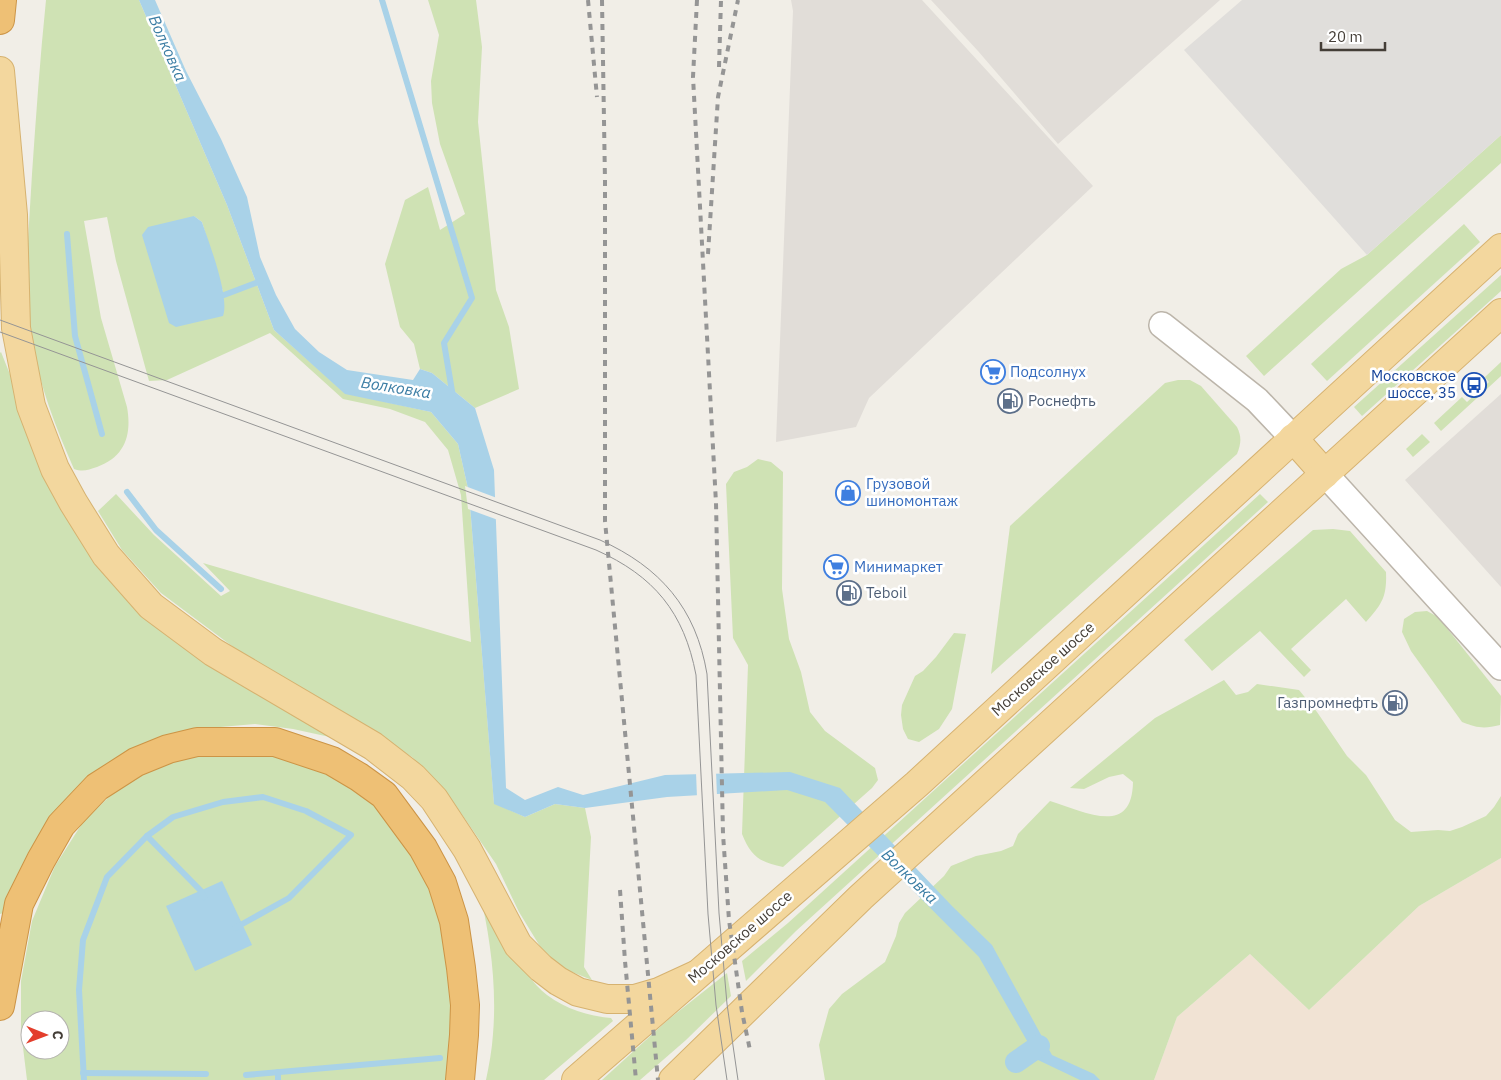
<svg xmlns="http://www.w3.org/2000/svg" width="1501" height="1080" viewBox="0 0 1501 1080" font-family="'IBM Plex Sans',sans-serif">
  <rect width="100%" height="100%" fill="#f1eee7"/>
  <polygon fill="#f1e3d4" points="1501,858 1501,1080 1154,1080 1177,1017 1250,954 1309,1010 1419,906"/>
  <g fill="#e1ddd8">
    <polygon points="791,0 922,0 1093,186 869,398 856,427 776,442 793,11"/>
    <polygon points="931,0 1220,0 1058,144 978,51"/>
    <polygon points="1501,394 1501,587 1405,480"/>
  </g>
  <g fill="#cfe2b4" fill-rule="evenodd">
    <path d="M46,0H139L227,205L274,330L345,393L431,412L458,444L469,493L494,803L525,817L555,804L585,808L591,837L584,967L592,980L562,968L541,948L519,912L496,864L454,803L412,757L260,667L161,593L122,550L98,511L116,494L154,535L221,596L230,591L203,563L471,642L461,495L448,450L425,422L390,409L343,399L270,333L167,380L149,381L116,261L107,217L84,221L101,318L127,407C132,435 125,457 97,467C88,470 83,472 74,469C56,428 39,385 32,340C23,285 29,229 32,174C36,116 40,58 46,0ZM194,216L202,222L224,295Z"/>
    <polygon points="428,0 476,0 482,47 478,122 496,290 509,327 519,389 475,408 432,373 420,369 414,344 400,327 385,264 405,200 428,187 440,230 465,214 440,144 432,103 431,81 439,35"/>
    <polygon points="1501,135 1501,163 1264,376 1246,356 1341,269 1367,255"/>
    <polygon points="1464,224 1480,242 1327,381 1311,364"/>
    <polygon points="1501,275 1501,291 1362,416 1354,407"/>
    <polygon points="1,352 21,402 78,534 339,739 293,729 255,724 209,728 134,753 4,913 0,914 0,353"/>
    <polygon points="1501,362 1501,376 1441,431 1434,423 1462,397 1467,402 1489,382 1485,377"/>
    <path d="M1178,380H1190L1201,386L1237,427C1242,437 1241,444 1237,454L991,674L1010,526L1165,383Z"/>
    <polygon points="1422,434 1430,442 1413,457 1406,449"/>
    <path d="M758,459L771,462L783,472L782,589L789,639L801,672L810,712L825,731L875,768L878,780L872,788L783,867C760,862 751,857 742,834L748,665L733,638L726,484L734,472L747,467Z"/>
    <polygon points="1260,494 1268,502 796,931 746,981 742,961 788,923"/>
    <path d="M1333,529L1350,531L1386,572C1387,597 1382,604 1366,622L1346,599L1291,649L1311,670L1304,677L1260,631L1212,671L1184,640L1313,530Z"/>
    <path d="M1427,611L1438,617L1501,696L1500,725C1484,729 1477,728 1462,722L1411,651L1402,632L1404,619L1415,612Z"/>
    <polygon points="954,633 966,634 952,709 939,729 919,742 908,739 903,729 901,715 902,705 915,676 923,671 936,657"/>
    <path d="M1224,680L1236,695L1248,692L1257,684L1299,690L1317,712L1347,756L1366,775L1395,820L1411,832L1438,830L1450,831L1462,827L1486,816L1494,807L1501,796V858L1419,906L1309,1010L1250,954L1177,1017L1154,1080H825L819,1045L829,1009L842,994L885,962L896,936L899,923L905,913L944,876L951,866L976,856L1001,851L1013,846L1018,834L1050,801C1084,811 1132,838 1133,782L1123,774L1109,777L1084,789L1070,788L1155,718Z"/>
    <path d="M241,750L287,755L330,770L369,795L399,825L441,911L453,993L450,1080H27L21,1031V981L32,921L55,866L83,822L114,792L150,770L187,758ZM30,1020H60V1050H30Z"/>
    <path d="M479,889C495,918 521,976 547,995C566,1009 588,1016 611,1018L613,1021L544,1080H486C489,1065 492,1050 493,1034C497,985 490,936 479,889Z"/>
    <polygon points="727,973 731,996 686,1040 640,1080 602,1080 669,1019"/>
  </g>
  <polygon fill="#e0dedb" points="1242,0 1501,0 1501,135 1367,255 1184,50"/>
  <g fill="#a9d2e8">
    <polygon points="139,0 155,0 186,71 221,139 247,197 260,257 276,295 295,329 319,352 347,370 413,380 420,369 432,373 475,408 494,470 506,788 525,800 558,787 583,795 665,775 790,772 840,788 952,906 992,945 1052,1055 1094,1074 1100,1080 1080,1080 1038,1060 979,957 825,802 787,790 667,797 585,808 555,804 525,817 494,804 469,493 458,444 431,412 345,394 274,330 227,205"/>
    <path d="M194,216L202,222C209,243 230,297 223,316L176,327L169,323L142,235L148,227Z"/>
    <polygon points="222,881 252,945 195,971 166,906"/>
  </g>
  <g fill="#f1eee7">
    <polygon points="465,486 497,498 498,520 468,509"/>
    <polygon points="716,771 717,797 697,798 696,772"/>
  </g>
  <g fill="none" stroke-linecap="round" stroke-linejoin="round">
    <g stroke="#a9d2e8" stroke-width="6">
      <polyline points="382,0 472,298 444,343 453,397"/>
      <polyline points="67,234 75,336 102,434"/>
      <polyline points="224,295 261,281"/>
      <polyline points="127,492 156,530 221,589"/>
      <polyline points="147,836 201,891 204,897"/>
      <polyline points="278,1072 278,1080"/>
      <polyline points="83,1073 206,1074"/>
      <polyline points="246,1075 440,1058"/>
      <polyline points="84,1080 79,990 83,940 107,877 147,836 173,817 223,802 263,797 306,811 351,835 289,898 235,928"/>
    </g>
    <polyline stroke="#a9d2e8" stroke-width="22" points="1016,1062 1039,1046"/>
    <defs>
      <g id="street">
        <polyline points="1162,325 1257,400 1293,438"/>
        <polyline points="1325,474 1501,667"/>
      </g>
      <g id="primary">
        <polyline points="0,71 13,215 16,328 31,406 55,469 73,502 106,555 151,606 213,652 373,746 413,777 434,799 467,849 518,945 541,968 558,981 578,992 607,999 635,999 659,992 696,975"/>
        <polyline points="1293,438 1325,474"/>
        <polyline points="576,1080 917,784 1501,248"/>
        <polyline points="673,1080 861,897 1501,313"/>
      </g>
      <g id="highway">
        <polyline points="0,20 2,0"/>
        <polyline points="0,1006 19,904 41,860 61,825 97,787 136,762 168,749 197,742 275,742 332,761 359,777 384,795 423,848 442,883 454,921 461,968 465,1005 464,1035 460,1080"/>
      </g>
    </defs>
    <use href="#street" stroke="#bcb5aa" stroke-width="28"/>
    <use href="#primary" stroke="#d6b270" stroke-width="30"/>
    <use href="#highway" stroke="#cc9446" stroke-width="30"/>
    <use href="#street" stroke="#fff" stroke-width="25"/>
    <use href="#primary" stroke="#f3d79e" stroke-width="28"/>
    <use href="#highway" stroke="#eec075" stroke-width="28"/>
    <g stroke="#959595" stroke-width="1">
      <path d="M0,320L600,540C660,567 696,608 707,674L719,913L727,1004L738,1080"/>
      <path d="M0,332L596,550C654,576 684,612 696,675L708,914L716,1005L727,1080"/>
    </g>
    <g stroke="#959595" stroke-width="4" stroke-dasharray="6 6" stroke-linecap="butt">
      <polyline points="588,0 597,97"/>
      <polyline points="602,0 605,181 605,521 658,1080"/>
      <polyline points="697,0 693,77 716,503 723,834 729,920 742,1012 750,1050"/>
      <polyline points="719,67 721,0"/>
      <polyline points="708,254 718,97 738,0"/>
      <polyline points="620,890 625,961 636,1080"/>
    </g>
  </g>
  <defs>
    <symbol id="supermarket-ring" viewBox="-11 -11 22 22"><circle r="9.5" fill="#fff" stroke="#3f7fe0" stroke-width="1.5"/><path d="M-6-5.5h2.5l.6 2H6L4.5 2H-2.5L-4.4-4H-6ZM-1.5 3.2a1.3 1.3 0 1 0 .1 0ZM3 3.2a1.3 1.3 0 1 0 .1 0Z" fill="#3f7fe0"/></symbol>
    <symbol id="bus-ring" viewBox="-11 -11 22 22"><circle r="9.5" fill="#fff" stroke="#1a4fb4" stroke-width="1.5"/><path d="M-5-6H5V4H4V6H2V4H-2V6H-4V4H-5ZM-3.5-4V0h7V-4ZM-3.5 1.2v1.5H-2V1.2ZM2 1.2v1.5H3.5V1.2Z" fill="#1a4fb4"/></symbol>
    <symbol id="fuel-ring" viewBox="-11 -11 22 22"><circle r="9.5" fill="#fff" stroke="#5c6f8a" stroke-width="1.5"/><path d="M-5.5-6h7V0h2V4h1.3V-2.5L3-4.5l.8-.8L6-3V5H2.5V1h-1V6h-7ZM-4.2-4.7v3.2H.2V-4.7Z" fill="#5c6f8a"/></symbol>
    <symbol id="shop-ring" viewBox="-11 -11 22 22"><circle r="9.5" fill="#fff" stroke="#3f7fe0" stroke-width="1.5"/><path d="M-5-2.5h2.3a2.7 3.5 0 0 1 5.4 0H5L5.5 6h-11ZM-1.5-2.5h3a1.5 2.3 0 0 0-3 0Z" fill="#3f7fe0"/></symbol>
  </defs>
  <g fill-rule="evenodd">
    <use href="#supermarket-ring" x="979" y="358" width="28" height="28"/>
    <use href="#bus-ring" x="1460" y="371" width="28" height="28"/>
    <use href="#fuel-ring" x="996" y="387" width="28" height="28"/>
    <use href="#shop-ring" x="834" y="479" width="28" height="28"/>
    <use href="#supermarket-ring" x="822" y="553" width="28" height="28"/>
    <use href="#fuel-ring" x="835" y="579" width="28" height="28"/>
    <use href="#fuel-ring" x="1381" y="689" width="28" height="28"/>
  </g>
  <g text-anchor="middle" stroke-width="5" stroke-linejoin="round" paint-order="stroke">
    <g font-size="15" fill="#366cbe" stroke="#fff" text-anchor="start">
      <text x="1010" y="377">Подсолнух</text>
      <text x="866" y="489">Грузовой<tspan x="866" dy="17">шиномонтаж</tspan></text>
      <text x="854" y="572">Минимаркет</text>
    </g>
    <g font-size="15" fill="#164399" stroke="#fff" text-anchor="end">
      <text x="1456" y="381">Московское<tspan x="1456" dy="17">шоссе, 35</tspan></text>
    </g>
    <g font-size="15" fill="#4e5e75" stroke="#fff" text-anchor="start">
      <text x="1028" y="406">Роснефть</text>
      <text x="866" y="598">Teboil</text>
      <text x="1378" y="708" text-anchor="end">Газпромнефть</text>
    </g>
    <g font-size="15" fill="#443e37" stroke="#fff">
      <text transform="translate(1043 669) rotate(-42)" y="5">Московское шоссе</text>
      <text transform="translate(740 937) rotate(-41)" y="5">Московское шоссе</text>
    </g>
    <g font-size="16" font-style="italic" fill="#3b7da4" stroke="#fff">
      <text transform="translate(168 48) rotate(66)" y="6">Волковка</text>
      <text transform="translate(396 387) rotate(9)" y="6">Волковка</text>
      <text transform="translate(910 876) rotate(44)" y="6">Волковка</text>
    </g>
  </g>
  <g transform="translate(45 1035) rotate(91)"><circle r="24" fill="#ffffff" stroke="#b4b2af"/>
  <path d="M0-4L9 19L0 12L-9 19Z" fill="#e33e2c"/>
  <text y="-8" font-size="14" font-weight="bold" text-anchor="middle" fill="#443e37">С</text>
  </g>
  <path d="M1321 42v8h64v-8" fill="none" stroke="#443e37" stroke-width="2.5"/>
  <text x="1328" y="42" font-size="15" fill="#443e37" stroke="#ffffff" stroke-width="4" paint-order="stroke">20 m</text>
</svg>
